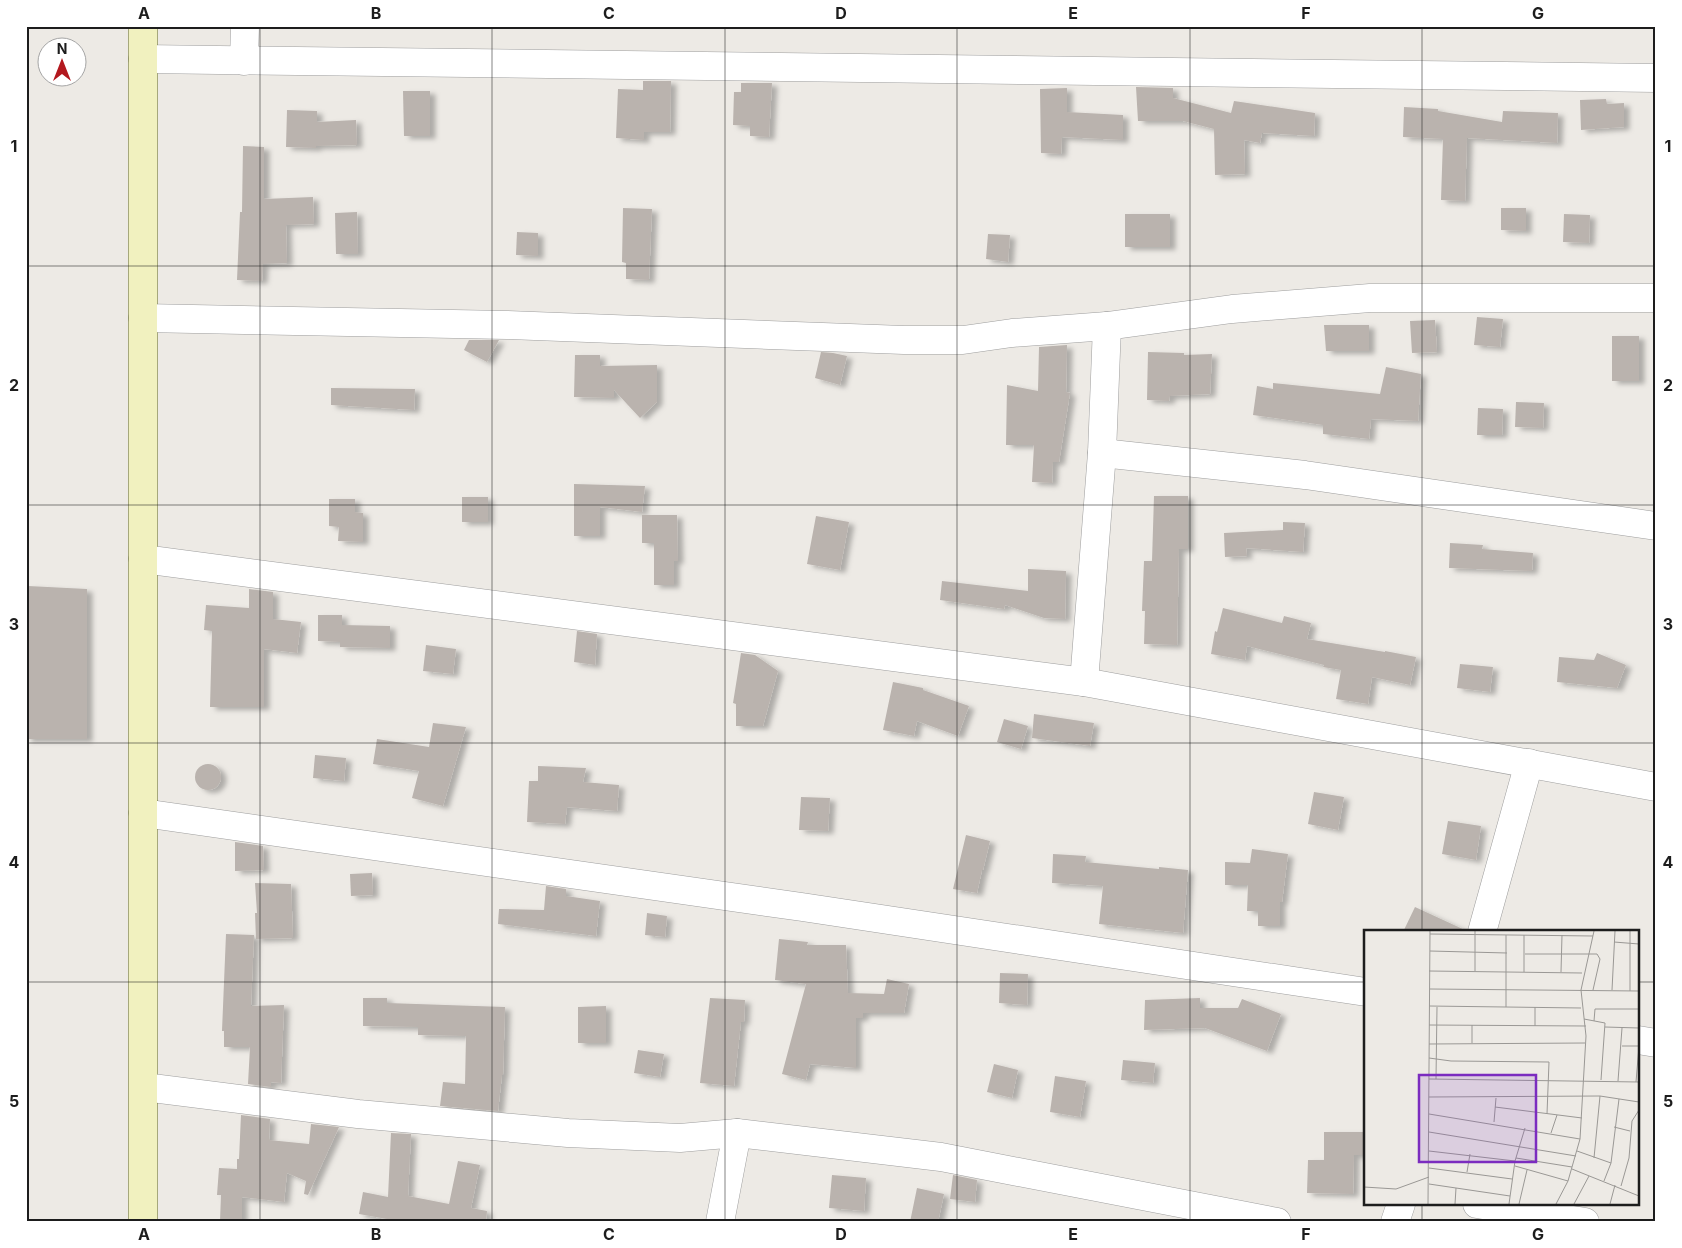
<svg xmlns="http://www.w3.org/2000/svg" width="1682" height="1248" viewBox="0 0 1682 1248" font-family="Inter,sans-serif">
  <defs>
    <filter id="shadow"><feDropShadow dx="5.5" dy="3" stdDeviation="2.5" flood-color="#0004"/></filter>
  </defs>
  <rect width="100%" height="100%" fill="#edeae5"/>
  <g fill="#bab3ae" filter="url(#shadow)">
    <polygon points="643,81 671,81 670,132 644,132 644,140 616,138 618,89 643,90"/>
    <polygon points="741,83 772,83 769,137 750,136 750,126 733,125 734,92 741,92"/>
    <polygon points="1136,87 1173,88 1173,98 1231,113 1234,101 1315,113 1314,136 1262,133 1260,143 1244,140 1245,174 1215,175 1214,129 1183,121 1138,121"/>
    <polygon points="1067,88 1067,112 1123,115 1123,140 1062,137 1061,154 1041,153 1040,89"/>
    <polygon points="403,91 430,91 430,136 404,136"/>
    <polygon points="1606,99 1607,104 1624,103 1624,127 1581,130 1580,100"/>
    <polygon points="1404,107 1438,109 1438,111 1502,122 1503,111 1558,113 1557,143 1467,138 1465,201 1441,200 1443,139 1403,137"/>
    <polygon points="287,110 317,111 317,122 356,120 357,145 316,146 316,148 286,147"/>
    <polygon points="243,146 264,147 264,199 313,197 314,224 286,225 287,263 263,264 262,281 237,280 240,212 242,212"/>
    <polygon points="623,208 652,209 649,280 626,279 626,263 622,262"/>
    <polygon points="1501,208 1526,208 1526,231 1501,230"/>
    <polygon points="357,212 358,254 336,254 335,213"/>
    <rect x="1125" y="214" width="45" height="33"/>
    <polygon points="1564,214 1590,215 1589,243 1563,242"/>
    <polygon points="517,232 538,233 538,256 516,255"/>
    <polygon points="988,234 1010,235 1008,262 986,259"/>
    <polygon points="1477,317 1503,319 1500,347 1474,345"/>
    <polygon points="1435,320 1437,352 1412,353 1410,321"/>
    <polygon points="1324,325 1369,325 1369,351 1326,351"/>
    <rect x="1612" y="336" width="27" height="45"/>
    <polygon points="469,340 499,340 487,362 464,350"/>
    <polygon points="1067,345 1066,392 1070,393 1059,462 1053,462 1052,483 1032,482 1034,445 1006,445 1007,385 1038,391 1039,347"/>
    <polygon points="821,352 833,353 847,356 840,385 815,378"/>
    <polygon points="1148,352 1184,353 1184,355 1212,354 1210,394 1170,396 1169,401 1147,400"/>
    <polygon points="575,355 600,355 600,366 657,365 657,402 640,418 614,390 614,398 574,397"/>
    <polygon points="1386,367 1421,374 1418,421 1371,419 1369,439 1323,434 1323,425 1253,415 1257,386 1273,389 1273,383 1380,394"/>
    <polygon points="331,388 415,389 414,410 331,405"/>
    <polygon points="1516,402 1544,403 1543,428 1515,427"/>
    <polygon points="1478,408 1503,409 1502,435 1477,435"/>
    <polygon points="574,484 645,486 642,512 600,507 600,536 574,536"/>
    <polygon points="1154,496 1188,496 1188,549 1179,549 1177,645 1144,644 1145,611 1142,611 1144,561 1152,561"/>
    <rect x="462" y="497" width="26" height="25"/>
    <polygon points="329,499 355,499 355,512 363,513 363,542 338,541 339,527 329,526"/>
    <polygon points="642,515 677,515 678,561 674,561 674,585 654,585 654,543 642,543"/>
    <polygon points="816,516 849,522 840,570 807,564"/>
    <polygon points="1283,522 1305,523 1303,552 1246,548 1247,556 1225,557 1224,533 1283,530"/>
    <polygon points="1450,543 1483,545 1482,549 1533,553 1532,571 1449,568"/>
    <polygon points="1028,569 1066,571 1065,619 1044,618 1005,605 1004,609 940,600 942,581 1028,591"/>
    <polygon points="28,586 87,589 87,739 26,739 26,611"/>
    <polygon points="249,589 273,592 273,619 301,622 297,653 264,649 264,707 210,707 212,631 204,630 206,605 249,608"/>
    <polygon points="1223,608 1282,623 1284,616 1311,623 1307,639 1385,652 1385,651 1416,657 1410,685 1372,677 1368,704 1336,699 1341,670 1323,667 1324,665 1247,646 1245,660 1211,654 1215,631 1217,632"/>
    <polygon points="318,615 342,615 342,625 390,626 390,648 340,647 340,642 318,641"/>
    <polygon points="577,631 597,634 595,665 574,662"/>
    <polygon points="426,645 456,649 453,674 423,671"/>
    <polygon points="741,653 755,655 778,671 763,726 736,726 736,704 733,703"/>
    <polygon points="1597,653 1626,665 1617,688 1557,682 1559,657 1594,660"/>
    <polygon points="1460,664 1493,667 1490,692 1457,688"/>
    <polygon points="893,682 923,688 923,690 969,706 958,736 917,721 914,736 883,730"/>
    <polygon points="1034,714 1094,723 1090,746 1032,738"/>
    <polygon points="1004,719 1028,726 1021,749 997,742"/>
    <polygon points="433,723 466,727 443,806 412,798 419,771 373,764 377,739 429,747"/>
    <polygon points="315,755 346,758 344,781 313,778"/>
    <circle cx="208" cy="777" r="13"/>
    <polygon points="538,766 586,768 583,782 619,785 617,811 567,807 565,824 527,822 529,781 538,781"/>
    <polygon points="1314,792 1344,797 1338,830 1308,824"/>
    <polygon points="801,797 830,798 828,831 799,830"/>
    <polygon points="1448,821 1481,826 1476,860 1442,854"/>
    <polygon points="966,835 990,841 983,870 982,870 977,893 953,889"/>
    <polygon points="235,842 263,846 264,870 235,871"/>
    <polygon points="1252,849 1288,854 1282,902 1280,902 1280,926 1258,926 1258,911 1247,911 1248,885 1225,885 1225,862 1250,863"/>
    <polygon points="1053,854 1086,856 1085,862 1159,869 1159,867 1188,870 1183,933 1099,924 1103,886 1052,883"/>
    <polygon points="372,873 373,895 351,896 350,874"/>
    <polygon points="255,883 291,884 293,938 256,939 255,913 257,913"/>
    <polygon points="546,886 566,889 566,896 600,901 596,936 498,924 499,909 544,910"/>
    <polygon points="1415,907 1467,931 1467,932 1403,932"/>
    <polygon points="647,913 667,916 665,937 645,935"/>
    <polygon points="226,934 254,935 251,1006 284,1005 281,1083 271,1082 271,1087 248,1084 250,1047 224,1047 224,1031 222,1031"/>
    <polygon points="779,939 808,942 807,945 846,945 848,993 884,994 887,979 909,984 904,1013 863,1013 863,1018 856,1018 856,1068 810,1064 806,1080 782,1074 806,984 775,980"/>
    <polygon points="1000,973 1028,974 1027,1005 999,1003"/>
    <polygon points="363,998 387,998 387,1003 505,1007 503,1075 502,1075 498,1111 440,1106 443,1082 465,1084 466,1036 418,1035 418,1027 363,1026"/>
    <polygon points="710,998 745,1000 744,1022 741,1022 734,1086 700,1083"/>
    <polygon points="1200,998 1200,1008 1238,1008 1242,999 1281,1014 1267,1051 1205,1028 1144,1030 1145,1000"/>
    <polygon points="606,1006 606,1043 578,1043 578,1007"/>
    <polygon points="638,1050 664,1054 660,1077 634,1073"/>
    <polygon points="1123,1060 1155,1063 1153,1083 1121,1080"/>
    <polygon points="994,1064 1018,1070 1012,1098 987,1092"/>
    <polygon points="1055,1076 1086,1081 1080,1117 1050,1112"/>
    <polygon points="241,1115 270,1119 269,1140 309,1144 311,1124 339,1127 308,1195 304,1194 306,1181 287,1173 284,1202 242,1197 242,1221 220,1221 221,1195 217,1195 219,1168 237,1169 237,1159 239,1159"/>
    <polygon points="1324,1132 1366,1132 1366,1155 1354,1155 1353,1194 1307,1193 1308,1160 1324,1160"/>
    <polygon points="391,1133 411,1134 408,1196 449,1204 458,1161 480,1165 471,1208 487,1211 486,1222 404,1222 359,1214 363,1192 388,1197"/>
    <polygon points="832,1175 866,1178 864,1211 829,1208"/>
    <polygon points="953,1175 977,1180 975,1202 950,1199"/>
    <polygon points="917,1188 944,1194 938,1222 910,1222"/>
  </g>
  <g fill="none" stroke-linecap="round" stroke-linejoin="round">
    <defs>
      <g id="street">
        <polyline points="143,59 1656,78"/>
        <polyline points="244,61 245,26"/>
        <polyline points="143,318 507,325 904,340 963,340 1012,333 1107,326 1232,309 1370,298 1656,298"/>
        <polyline points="1102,453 1305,475 1656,526"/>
        <polyline points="143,559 1084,682 1656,787"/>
        <polyline points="1084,682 1102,453 1107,326"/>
        <polyline points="143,813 802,907 1366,992"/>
        <polyline points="1482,932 1529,763"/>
        <polyline points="1638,1040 1656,1043"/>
        <polyline points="144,1087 358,1114 568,1133 680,1138 737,1133 941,1157 1277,1222"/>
        <polyline points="1477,1204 1585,1222"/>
        <polyline points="720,1222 737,1133"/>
        <polyline points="1395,1222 1401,1204"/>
      </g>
      <polyline id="secondary" points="143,26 143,1222"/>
    </defs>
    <use href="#street" stroke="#9e9e9e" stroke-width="29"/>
    <use href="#secondary" stroke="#616712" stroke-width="29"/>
    <use href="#street" stroke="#fff" stroke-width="28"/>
    <use href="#secondary" stroke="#f1f1bf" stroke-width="28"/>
  </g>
  <path fill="none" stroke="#1d1d1d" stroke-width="1" stroke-opacity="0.55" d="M260,26V1222M492,26V1222M725,26V1222M957,26V1222M1190,26V1222M1422,26V932M26,266H1656M26,505H1656M26,743H1656M26,982H1366M1638,982H1656M1422,1204V1222"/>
  <g transform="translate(1364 930)">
    <rect width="275" height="275" fill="#edeae5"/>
    <path fill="none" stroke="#9a9895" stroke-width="1" d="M66,4L229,6M142,5V77M250,12L275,14M66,21L143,23M161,24H233L236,29L229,60M65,41L218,43M111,41V1M160,42V5M197,42L198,5M66,59L275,61M248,60L251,1M266,61V1M65,76L217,78M220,89L241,93L237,150M230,91L231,79H275M65,95L222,96M108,95V113M171,96V77M241,97L275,98M65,114L221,113M258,116H274M65,128L87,131L185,132L183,184M65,149L275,152M72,149L73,77M254,151L258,98M272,152L275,116M65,167L236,166L275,172M131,177L218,188M65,184L216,209M130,192L132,168M250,197L266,201M65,202L212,226M187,203L193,185M65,221L151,231M213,221L247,233M152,228L208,237M230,228L236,166M151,236L204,251M65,238L148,249M208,239L275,266M103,242L106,224M240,251L247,233L255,169M65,254L146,266M257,256L265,228L268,191L275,180M0,257L32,259L65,247M64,274L66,1M91,274L92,258M145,274L151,231L161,198M155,274L163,240M192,274L204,251L216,209L222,106L217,60L230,1M210,274L225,246M246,274L251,255"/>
    <path fill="#7b2cbf" fill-opacity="0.15" stroke="#7b2cbf" stroke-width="2.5" d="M55,145H172V232H55Z"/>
    <rect width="275" height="275" fill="none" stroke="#1d1d1d" stroke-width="2.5"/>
  </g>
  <rect width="1682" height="1248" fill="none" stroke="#ffffff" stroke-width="55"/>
  <g transform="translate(62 62)"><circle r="24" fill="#ffffff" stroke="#a5a5a5"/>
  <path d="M0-4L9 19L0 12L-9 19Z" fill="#b3181e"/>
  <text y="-8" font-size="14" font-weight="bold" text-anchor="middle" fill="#1d1d1d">N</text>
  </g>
  <rect x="28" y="28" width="1626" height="1192" fill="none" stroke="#1d1d1d" stroke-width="2"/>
  <g font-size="16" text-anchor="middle" font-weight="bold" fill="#1d1d1d">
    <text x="144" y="19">A</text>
    <text x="376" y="19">B</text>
    <text x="609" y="19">C</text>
    <text x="841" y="19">D</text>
    <text x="1073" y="19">E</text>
    <text x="1306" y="19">F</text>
    <text x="1538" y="19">G</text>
    <text x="14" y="152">1</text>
    <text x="1668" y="152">1</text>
    <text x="14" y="391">2</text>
    <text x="1668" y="391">2</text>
    <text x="14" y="630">3</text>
    <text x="1668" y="630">3</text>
    <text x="14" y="868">4</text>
    <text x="1668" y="868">4</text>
    <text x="14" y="1107">5</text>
    <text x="1668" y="1107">5</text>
    <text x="144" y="1240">A</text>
    <text x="376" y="1240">B</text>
    <text x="609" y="1240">C</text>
    <text x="841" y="1240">D</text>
    <text x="1073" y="1240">E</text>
    <text x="1306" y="1240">F</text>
    <text x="1538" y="1240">G</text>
  </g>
</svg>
